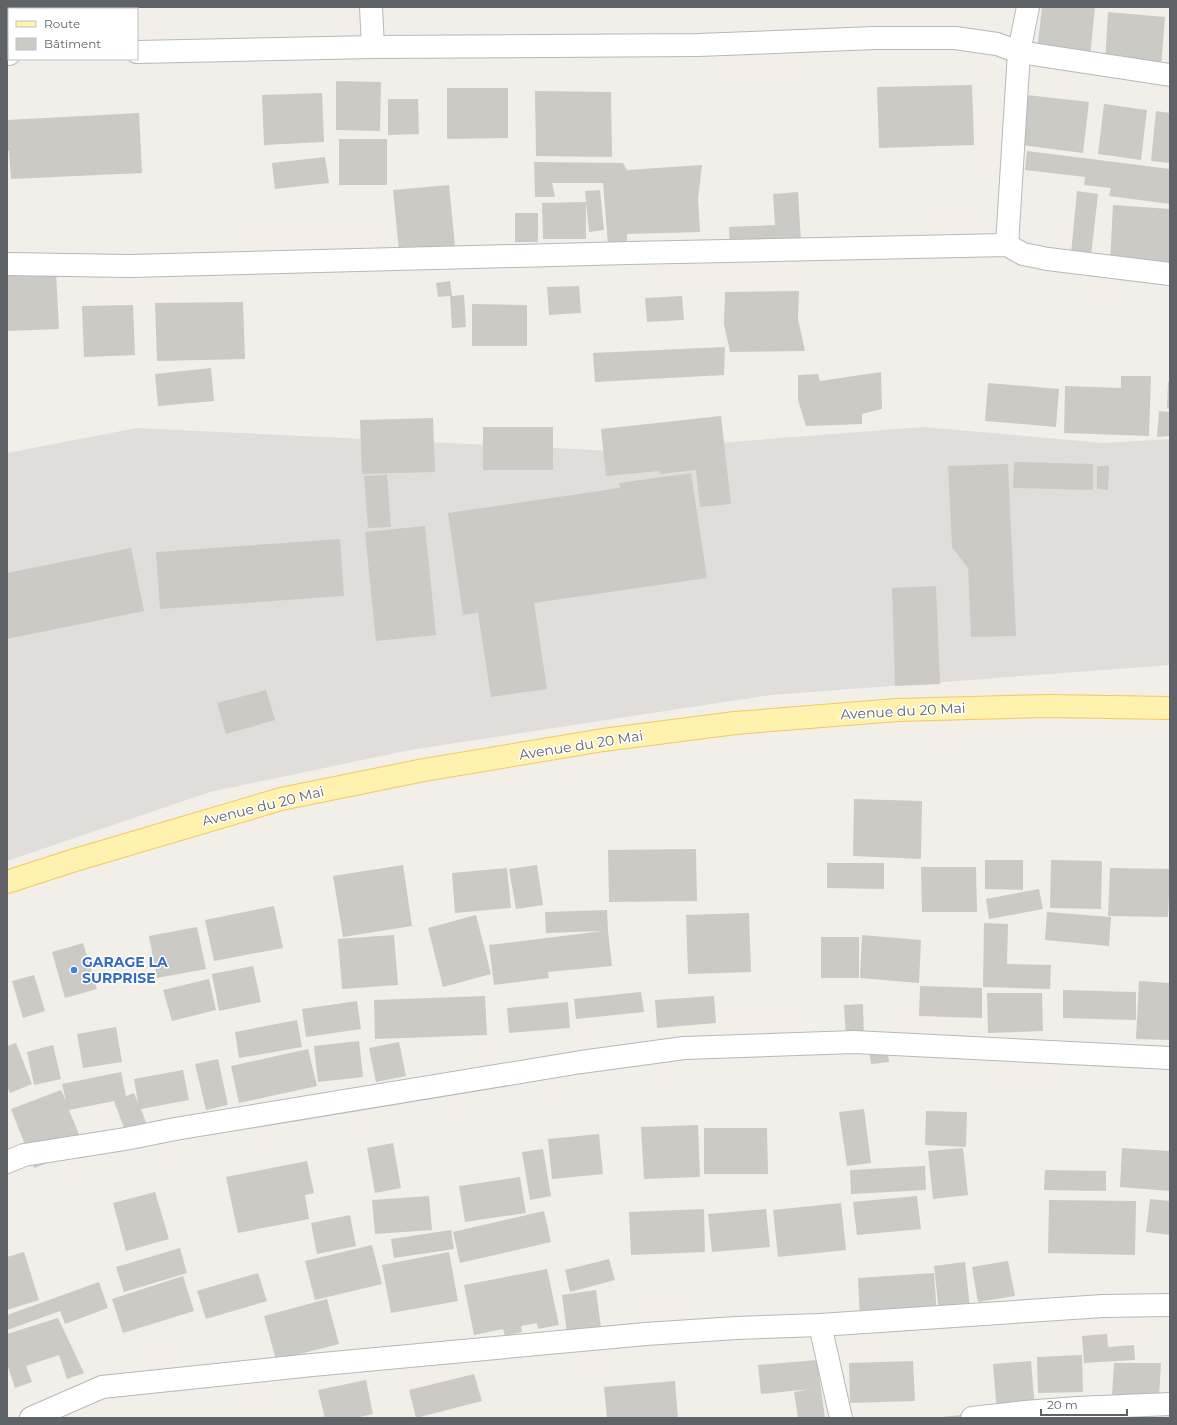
<svg xmlns="http://www.w3.org/2000/svg" width="1177" height="1425" viewBox="0 0 1177 1425" font-family="Montserrat,sans-serif">
  <rect width="100%" height="100%" fill="#f1efe8"/>
  <polygon fill="#e0deda" points="924,427 1105,443 1170,439 1170,665 771,695 410,750 210,792 7,861 7,453 137,428 615,451"/>
  <g fill="#cccac5">
    <polygon points="1042,7 1095,7 1090,57 1037,51"/>
    <polygon points="1108,12 1165,17 1161,67 1105,62"/>
    <polygon points="336,81 381,82 380,131 336,130"/>
    <polygon points="972,85 974,145 879,148 877,87"/>
    <polygon points="447,88 508,88 508,138 447,139"/>
    <polygon points="535,91 611,92 612,157 536,156"/>
    <polygon points="322,93 324,142 264,145 262,95"/>
    <polygon points="1027,95 1089,102 1083,153 1021,145"/>
    <polygon points="388,99 418,99 419,134 388,135"/>
    <polygon points="1104,104 1147,110 1141,160 1098,154"/>
    <polygon points="1156,111 1170,113 1170,163 1151,161"/>
    <polygon points="139,113 142,173 11,179 9,151 7,151 7,120"/>
    <rect x="339" y="139" width="48" height="46"/>
    <polygon points="1027,151 1170,169 1170,204 1109,196 1111,188 1084,185 1085,177 1025,170"/>
    <polygon points="325,157 329,183 275,189 272,163"/>
    <polygon points="534,162 623,163 627,170 702,165 698,199 700,232 627,234 627,244 608,245 603,183 552,183 555,197 535,197"/>
    <polygon points="449,185 455,246 399,251 393,190"/>
    <polygon points="600,190 604,230 589,232 585,191"/>
    <polygon points="1077,191 1098,194 1091,256 1071,254"/>
    <polygon points="798,192 801,241 730,245 729,227 775,225 773,194"/>
    <polygon points="586,202 586,239 543,239 542,203"/>
    <polygon points="1113,205 1170,209 1170,268 1110,264"/>
    <rect x="515" y="213" width="23" height="29"/>
    <polygon points="56,273 59,329 7,331 7,275"/>
    <polygon points="450,281 452,296 464,295 466,327 452,328 450,296 438,297 436,283"/>
    <polygon points="579,286 581,313 549,315 547,287"/>
    <polygon points="799,291 798,319 805,351 730,352 724,324 725,292"/>
    <polygon points="682,296 684,320 647,322 645,298"/>
    <polygon points="243,302 245,359 157,361 155,303"/>
    <polygon points="472,304 527,305 527,346 472,346"/>
    <polygon points="133,305 135,355 84,357 82,306"/>
    <polygon points="725,347 724,375 595,382 593,353"/>
    <polygon points="211,368 214,401 158,406 155,374"/>
    <polygon points="881,372 882,409 862,414 862,424 806,426 798,400 798,375 818,374 820,381"/>
    <polygon points="1121,376 1151,376 1149,436 1064,433 1065,386 1121,388"/>
    <polygon points="1168,382 1170,382 1170,409 1167,408"/>
    <polygon points="988,383 1059,389 1056,427 985,421"/>
    <polygon points="1159,411 1170,412 1170,436 1157,437"/>
    <polygon points="721,416 731,504 700,507 696,470 660,474 659,471 606,476 601,429"/>
    <polygon points="433,418 435,472 362,474 360,420"/>
    <rect x="483" y="427" width="70" height="43"/>
    <polygon points="1014,462 1093,464 1093,490 1013,488"/>
    <polygon points="1008,464 1016,636 971,637 968,568 952,547 948,466"/>
    <polygon points="1097,466 1109,466 1108,490 1097,489"/>
    <polygon points="691,473 707,578 534,603 547,689 491,697 478,613 463,615 448,513 620,488 619,483"/>
    <polygon points="387,475 391,527 368,528 364,476"/>
    <polygon points="425,526 436,635 376,641 365,532"/>
    <polygon points="340,539 344,596 160,609 156,552"/>
    <polygon points="131,548 144,611 7,639 7,573"/>
    <polygon points="936,586 940,684 895,686 892,588"/>
    <polygon points="266,690 275,720 226,734 217,703"/>
    <polygon points="854,799 922,801 921,859 853,856"/>
    <polygon points="696,849 697,901 609,902 608,850"/>
    <polygon points="985,860 1023,860 1023,890 985,889"/>
    <polygon points="1051,860 1102,861 1101,909 1050,908"/>
    <polygon points="827,863 884,863 884,889 827,888"/>
    <polygon points="403,865 412,926 343,937 333,876"/>
    <polygon points="537,865 543,905 516,909 509,869"/>
    <polygon points="921,867 976,867 977,912 922,912"/>
    <polygon points="507,868 511,908 455,913 452,873"/>
    <polygon points="1110,868 1170,869 1168,917 1108,916"/>
    <polygon points="1039,889 1043,909 989,919 986,899"/>
    <polygon points="274,906 283,948 214,961 205,920"/>
    <polygon points="607,910 608,931 612,966 548,972 549,978 494,985 489,945 603,931 546,933 545,912"/>
    <polygon points="1047,912 1111,917 1109,946 1045,940"/>
    <polygon points="749,913 751,972 688,974 686,915"/>
    <polygon points="476,915 491,974 443,987 428,928"/>
    <polygon points="984,923 1008,924 1007,964 1051,965 1050,989 983,987"/>
    <polygon points="197,927 206,969 157,978 149,936"/>
    <polygon points="394,935 398,985 342,989 338,939"/>
    <polygon points="862,935 921,940 919,983 860,978"/>
    <rect x="821" y="937" width="38" height="41"/>
    <polygon points="83,943 97,989 65,998 52,952"/>
    <polygon points="253,966 261,1002 219,1011 212,974"/>
    <polygon points="34,975 45,1011 23,1018 12,981"/>
    <polygon points="209,979 216,1010 172,1021 163,990"/>
    <polygon points="1139,981 1170,983 1170,1040 1136,1039"/>
    <polygon points="920,986 982,988 982,1018 919,1016"/>
    <polygon points="1063,990 1136,992 1136,1020 1063,1018"/>
    <polygon points="641,992 644,1012 576,1019 574,999"/>
    <polygon points="987,993 1042,993 1043,1031 988,1033"/>
    <polygon points="485,996 487,1035 375,1039 374,1000"/>
    <polygon points="714,996 716,1023 657,1028 655,1000"/>
    <polygon points="357,1001 361,1029 306,1037 302,1009"/>
    <polygon points="568,1002 570,1028 509,1033 507,1008"/>
    <polygon points="863,1004 864,1039 846,1040 844,1005"/>
    <polygon points="297,1020 302,1047 239,1058 235,1032"/>
    <polygon points="116,1027 122,1062 83,1068 77,1034"/>
    <polygon points="886,1037 889,1062 871,1064 867,1040"/>
    <polygon points="359,1041 363,1077 318,1082 314,1046"/>
    <polygon points="399,1042 406,1076 376,1082 369,1048"/>
    <polygon points="16,1043 32,1084 10,1093 7,1086 7,1046"/>
    <polygon points="53,1045 61,1079 34,1085 27,1052"/>
    <polygon points="308,1049 317,1086 239,1103 231,1066"/>
    <polygon points="218,1059 228,1105 206,1110 195,1064"/>
    <polygon points="183,1070 189,1100 141,1109 150,1133 129,1141 114,1101 69,1110 85,1149 34,1168 11,1109 61,1090 66,1101 62,1084 121,1072 126,1096 134,1093 138,1103 134,1079"/>
    <polygon points="864,1109 871,1163 847,1166 839,1112"/>
    <polygon points="926,1111 967,1112 966,1147 925,1145"/>
    <polygon points="698,1125 700,1177 644,1179 641,1127"/>
    <polygon points="704,1128 767,1128 768,1174 704,1174"/>
    <polygon points="599,1134 603,1174 552,1179 548,1139"/>
    <polygon points="393,1143 401,1188 375,1193 367,1148"/>
    <polygon points="963,1148 968,1195 933,1199 928,1151"/>
    <polygon points="1122,1148 1170,1151 1170,1191 1120,1187"/>
    <polygon points="543,1149 551,1196 530,1200 522,1152"/>
    <polygon points="307,1161 314,1193 305,1195 309,1219 238,1233 226,1177"/>
    <polygon points="925,1166 926,1190 851,1194 850,1170"/>
    <polygon points="1045,1170 1106,1171 1106,1191 1044,1190"/>
    <polygon points="520,1177 526,1213 465,1222 459,1186"/>
    <polygon points="155,1192 169,1239 126,1251 113,1203"/>
    <polygon points="429,1196 432,1230 375,1234 372,1200"/>
    <polygon points="917,1196 921,1229 857,1235 853,1202"/>
    <polygon points="1150,1199 1170,1201 1170,1235 1146,1232"/>
    <polygon points="1049,1200 1136,1201 1135,1255 1048,1253"/>
    <polygon points="841,1203 846,1250 778,1257 773,1210"/>
    <polygon points="704,1209 705,1252 631,1255 629,1212"/>
    <polygon points="766,1209 770,1247 712,1252 708,1214"/>
    <polygon points="544,1211 551,1242 460,1263 453,1232"/>
    <polygon points="350,1215 356,1246 317,1254 311,1223"/>
    <polygon points="451,1230 454,1249 394,1258 391,1239"/>
    <polygon points="372,1245 382,1284 315,1300 305,1261"/>
    <polygon points="180,1248 187,1273 124,1292 116,1267"/>
    <polygon points="24,1252 39,1300 7,1310 7,1257"/>
    <polygon points="449,1252 458,1301 391,1313 382,1265"/>
    <polygon points="609,1259 615,1280 570,1292 565,1270"/>
    <polygon points="1008,1261 1015,1296 978,1302 972,1267"/>
    <polygon points="965,1262 970,1308 939,1312 934,1266"/>
    <polygon points="547,1269 559,1325 538,1329 537,1323 521,1326 522,1332 505,1336 503,1329 474,1335 464,1285"/>
    <polygon points="258,1273 267,1301 206,1319 197,1291"/>
    <polygon points="934,1273 937,1315 860,1319 858,1278"/>
    <polygon points="183,1276 194,1311 123,1333 112,1299"/>
    <polygon points="99,1282 108,1308 65,1324 60,1311 7,1330 7,1315"/>
    <polygon points="596,1290 601,1328 567,1333 562,1295"/>
    <polygon points="327,1299 339,1344 276,1360 264,1316"/>
    <polygon points="58,1318 84,1373 67,1379 59,1355 26,1366 32,1382 15,1388 7,1364 7,1334"/>
    <polygon points="1107,1334 1108,1347 1134,1345 1135,1360 1084,1363 1082,1336"/>
    <polygon points="1082,1355 1083,1392 1038,1393 1037,1357"/>
    <polygon points="817,1360 825,1418 798,1418 794,1392 811,1389 761,1394 758,1365"/>
    <polygon points="913,1361 915,1401 850,1403 849,1363"/>
    <polygon points="1031,1361 1035,1410 997,1413 993,1364"/>
    <polygon points="1114,1363 1161,1363 1159,1398 1112,1395"/>
    <polygon points="474,1374 482,1401 416,1418 409,1390"/>
    <polygon points="366,1380 373,1414 355,1418 325,1418 318,1390"/>
    <polygon points="675,1381 678,1418 607,1418 604,1387"/>
    <polygon points="978,1413 978,1418 942,1418 942,1417"/>
  </g>
  <g fill="none" stroke-linecap="round" stroke-linejoin="round">
    <defs>
      <g id="minor">
        <polyline points="371,7 373,47"/>
        <polyline points="137,52 373,47 698,45 875,38 955,38 997,44 1019,52 1170,75"/>
        <polyline points="7,54 9,54"/>
        <polyline points="1007,245 1019,52 1028,7"/>
        <polyline points="7,264 130,266 628,253 1007,245 1023,254 1048,259 1170,274"/>
        <polyline points="7,1162 24,1155 125,1139 175,1129 581,1062 684,1048 854,1042 1170,1058"/>
        <polyline points="820,1325 841,1418"/>
        <polyline points="31,1418 102,1387 312,1365 646,1334 736,1328 820,1325 1103,1306 1170,1305"/>
        <polyline points="972,1418 1025,1412 1077,1408 1170,1404"/>
      </g>
      <polyline id="major" points="7,882 75,860 281,799 424,770 603,740 735,723 897,710 1048,706 1170,708"/>
    </defs>
    <use href="#minor" stroke="#b5b8bc" stroke-width="24"/>
    <use href="#major" stroke="#f2c960" stroke-width="24"/>
    <use href="#minor" stroke="#fff" stroke-width="22"/>
    <use href="#major" stroke="#fff2af" stroke-width="22"/>
  </g>
  <circle fill="#3f7fe0" stroke="#fff" stroke-width="1.5" cx="74" cy="970" r="4"/>
  <g text-anchor="middle" stroke-width="3" stroke-linejoin="round" paint-order="stroke">
    <g font-size="14" fill="#5f6368" stroke="#fff">
      <text transform="translate(903 711) rotate(-3)" y="5">Avenue du 20 Mai</text>
      <text transform="translate(581 745) rotate(-9)" y="5">Avenue du 20 Mai</text>
      <text transform="translate(263 806) rotate(-14)" y="5">Avenue du 20 Mai</text>
    </g>
    <g font-size="14" font-weight="bold" fill="#366cbe" stroke="#fff" text-anchor="start">
      <text x="82" y="967">GARAGE LA<tspan x="82" dy="16">SURPRISE</tspan></text>
    </g>
  </g>
  <rect width="1177" height="1425" fill="none" stroke="#5f6368" stroke-width="16"/>
  <rect x="8" y="8" width="130" height="52" fill="#ffffff" stroke="#bfc1c3"/>
  <rect x="16" y="21" width="20" height="6" fill="#fff2af" stroke="#bfc1c3"/>
  <text x="44" y="28" font-size="12" fill="#5f6368">Route</text>
  <rect x="16" y="38" width="20" height="12" fill="#cccac5" stroke="#bfc1c3"/>
  <text x="44" y="48" font-size="12" fill="#5f6368">Bâtiment</text>
  <path d="M1041 1409v6h86v-6" fill="none" stroke="#5f6368" stroke-width="2"/>
  <text x="1047" y="1409" font-size="12" fill="#5f6368" stroke="#ffffff" stroke-width="3" paint-order="stroke">20 m</text>
</svg>
